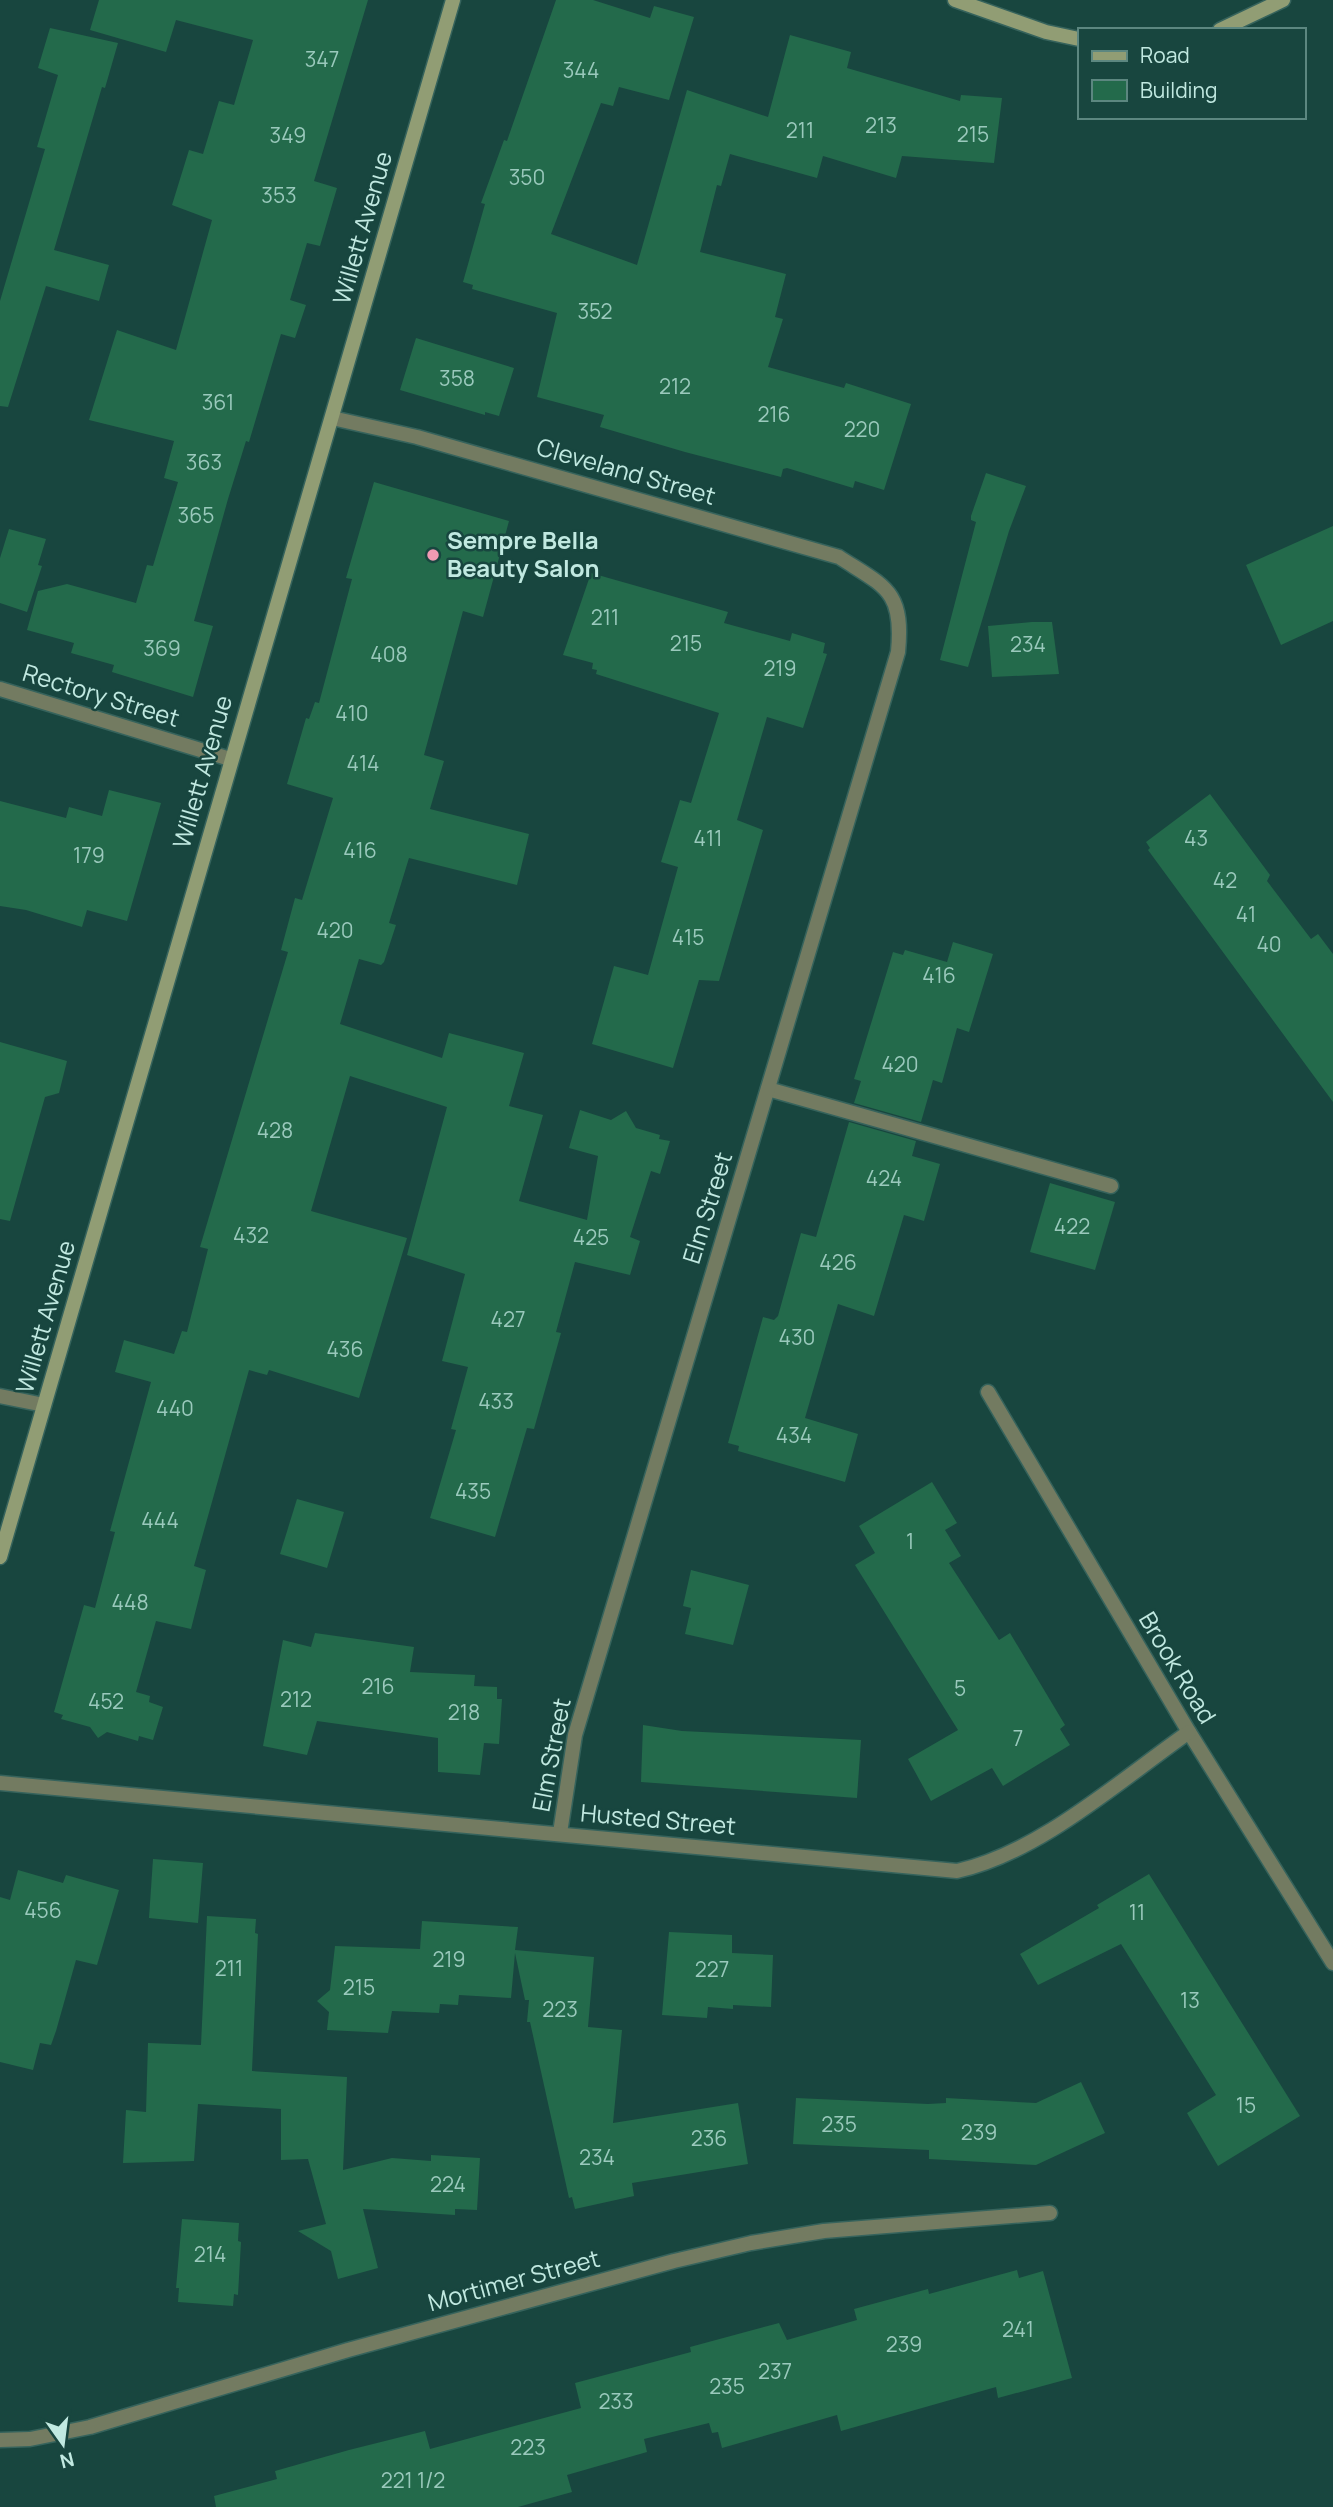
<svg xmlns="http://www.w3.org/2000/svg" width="1333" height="2507" viewBox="0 0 1333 2507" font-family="Manrope,sans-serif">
  <rect width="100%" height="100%" fill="#18463f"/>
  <g fill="#236a4b">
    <polygon points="99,0 368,0 314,181 337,188 320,246 307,243 290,300 306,305 295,338 281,334 249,442 246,441 228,499 194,621 213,626 193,697 112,672 114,665 71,653 74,643 27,630 38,591 67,584 136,603 147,565 153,566 178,482 164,478 174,441 89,420 117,330 176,350 212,220 172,205 189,150 203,154 219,101 234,105 253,40 176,20 166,52 90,30"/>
    <polygon points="556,0 593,0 650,18 654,6 694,17 669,100 619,87 613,106 601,103 551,234 637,265 687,90 768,117 790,35 851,52 847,68 960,101 961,95 1002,98 994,163 902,156 896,178 823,156 817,178 730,154 721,186 717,185 700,252 786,274 775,317 783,319 768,367 844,388 846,383 911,404 884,490 855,481 853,488 787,468 783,469 781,477 685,452 600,427 604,415 537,397 557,313 472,289 473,285 463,282 485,204 481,203 504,140 507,141"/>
    <polygon points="50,28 118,43 105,88 102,87 54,250 109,265 99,301 46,286 8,407 0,406 0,301 45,149 37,147 58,75 38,68"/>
    <polygon points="416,338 514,368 499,416 485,412 485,415 400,390"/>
    <polygon points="986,473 1026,486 1009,531 968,667 940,660 976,522 971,520 971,516"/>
    <polygon points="374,482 509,521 483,617 463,611 424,755 444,761 430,809 529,834 517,885 409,858 389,923 396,925 384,962 381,965 359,959 340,1024 442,1058 449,1033 524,1053 509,1106 543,1115 519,1201 587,1220 598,1156 569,1148 580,1110 611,1120 626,1111 636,1128 660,1135 659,1139 670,1141 660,1174 651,1171 630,1237 640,1241 630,1275 575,1262 556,1332 561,1333 534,1429 527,1428 495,1537 430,1518 456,1430 451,1429 468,1367 442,1361 465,1274 407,1255 447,1107 350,1076 311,1211 407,1238 359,1398 269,1370 267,1375 249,1370 194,1566 206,1570 191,1629 156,1621 136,1692 150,1696 149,1702 163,1707 153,1740 139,1736 138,1741 107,1732 98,1738 90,1727 61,1719 63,1715 54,1712 84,1605 95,1608 115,1532 110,1531 151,1382 115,1372 124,1340 174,1354 182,1331 187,1332 208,1249 200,1247 288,952 281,950 295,898 302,900 333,798 287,784 306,718 309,719 315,702 319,703 352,579 346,578"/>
    <polygon points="1333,526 1333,621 1281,645 1246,565"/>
    <polygon points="9,529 46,539 38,565 42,566 27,612 0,603 0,558"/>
    <polygon points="591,573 728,612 724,623 790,641 792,633 825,643 823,653 827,654 803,728 767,717 737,820 763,830 719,981 699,980 673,1068 592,1044 614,966 648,975 678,867 661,862 680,800 691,803 719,713 596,674 597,670 592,669 593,663 563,655"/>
    <polygon points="1032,622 1052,622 1059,674 992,677 988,626"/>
    <polygon points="109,790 161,803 127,921 87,910 82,927 26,910 0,906 0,801 66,818 69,807 102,816"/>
    <polygon points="1210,794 1270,875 1267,881 1311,939 1318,934 1333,954 1333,1102 1148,850 1150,848 1146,842"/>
    <polygon points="953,942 993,954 969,1032 957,1028 942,1083 933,1080 921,1122 854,1103 861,1081 854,1079 893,952 903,955 905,950 947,962"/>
    <polygon points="0,1042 67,1061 59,1093 45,1097 10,1221 0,1219"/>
    <polygon points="849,1122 916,1141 912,1156 940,1164 924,1221 904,1215 874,1316 838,1304 805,1418 858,1434 845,1482 738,1451 739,1446 728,1443 763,1317 774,1320 778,1316 801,1233 816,1237"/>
    <polygon points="1050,1183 1115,1202 1095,1270 1030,1252"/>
    <polygon points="932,1482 957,1523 945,1530 961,1556 949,1563 999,1640 1010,1633 1065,1725 1060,1729 1070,1745 1003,1786 992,1768 931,1801 908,1759 958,1730 855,1565 875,1553 859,1526"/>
    <polygon points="297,1499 344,1512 327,1568 280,1554"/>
    <polygon points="691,1570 749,1585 733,1645 685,1634 691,1608 683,1606"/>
    <polygon points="315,1633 414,1647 410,1672 475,1675 474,1686 497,1687 497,1699 502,1699 499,1744 484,1743 480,1775 438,1772 438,1738 317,1721 307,1755 263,1746 283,1640 311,1647"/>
    <polygon points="643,1725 682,1731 861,1740 857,1798 641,1782"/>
    <polygon points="153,1859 203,1863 198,1923 149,1918"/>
    <polygon points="18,1870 63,1883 66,1875 119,1890 97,1965 76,1960 56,2031 51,2045 40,2043 33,2070 0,2062 0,1897 10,1900"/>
    <polygon points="1149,1874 1300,2116 1218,2166 1187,2113 1216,2095 1121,1944 1038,1985 1020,1954 1099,1908 1097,1905"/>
    <polygon points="207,1916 256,1919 255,1933 258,1934 252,2071 347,2077 343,2170 392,2158 431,2161 431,2155 480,2158 477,2210 455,2209 455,2215 363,2209 378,2268 338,2279 331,2251 298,2231 326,2224 308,2159 281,2160 281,2109 198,2104 194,2161 123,2163 126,2110 146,2112 148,2043 201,2045"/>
    <polygon points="422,1921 518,1927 515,1950 594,1957 588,2027 622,2030 613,2123 738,2103 748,2164 632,2183 634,2196 575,2209 572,2197 569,2198 530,2022 527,2022 529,2000 525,2000 515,1953 511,1998 459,1995 458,2005 440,2004 439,2013 392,2011 388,2033 327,2030 329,2012 317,2001 330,1990 335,1946 420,1949"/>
    <polygon points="669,1932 732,1935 732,1953 773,1955 771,2007 733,2005 733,2009 708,2007 707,2018 662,2015"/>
    <polygon points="1081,2082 1105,2133 1036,2165 929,2159 929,2150 793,2144 796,2098 928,2104 946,2103 946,2098 1036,2103"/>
    <polygon points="182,2219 239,2223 238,2241 241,2242 238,2295 234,2294 233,2306 178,2302 179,2288 176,2288"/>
    <polygon points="1017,2270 1019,2278 1043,2271 1072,2378 998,2398 996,2387 841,2431 837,2415 722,2448 718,2432 712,2433 709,2423 644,2439 647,2452 567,2475 572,2492 518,2507 216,2507 214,2496 277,2479 275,2471 349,2450 425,2431 430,2449 581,2408 575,2383 691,2352 690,2347 779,2323 787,2340 857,2320 854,2309 928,2289 929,2294"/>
  </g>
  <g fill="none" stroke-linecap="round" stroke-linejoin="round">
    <defs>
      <g id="lane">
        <polyline points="768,1089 1111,1186"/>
        <polyline points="0,1396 44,1405"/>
      </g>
      <g id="street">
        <path d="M332,418L417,437L839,557C885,587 904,590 898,652L575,1735L560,1833"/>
        <polyline points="0,689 230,759"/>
        <polyline points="988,1392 1189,1732 1333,1963"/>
        <path d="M0,1783L957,1871C1039,1853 1119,1781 1189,1732"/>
        <polyline points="0,2440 30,2439 90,2427 348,2350 674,2261 751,2243 824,2231 1050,2213"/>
      </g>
      <g id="secondary">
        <polyline points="955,0 1046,32 1079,39"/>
        <polyline points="1220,30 1283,0"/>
        <polyline points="0,1557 453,0"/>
      </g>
    </defs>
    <use href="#lane" stroke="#36635c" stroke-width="17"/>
    <use href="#street" stroke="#36635c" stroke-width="17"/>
    <use href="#secondary" stroke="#36635c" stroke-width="17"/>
    <use href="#lane" stroke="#737b61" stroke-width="14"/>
    <use href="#street" stroke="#737b61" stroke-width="14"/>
    <use href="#secondary" stroke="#919d74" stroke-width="14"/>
  </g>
  <circle fill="#f19ab3" stroke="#18463f" stroke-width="2.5" cx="433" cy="555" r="7"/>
  <g text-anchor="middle" stroke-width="5" stroke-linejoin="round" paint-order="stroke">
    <g font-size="21" fill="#9ac9bc">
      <text x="322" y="67">347</text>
      <text x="581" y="78">344</text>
      <text x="881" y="133">213</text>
      <text x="800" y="138">211</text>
      <text x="973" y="142">215</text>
      <text x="288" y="143">349</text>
      <text x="527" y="185">350</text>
      <text x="279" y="203">353</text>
      <text x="595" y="319">352</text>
      <text x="457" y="386">358</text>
      <text x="675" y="394">212</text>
      <text x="218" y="410">361</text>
      <text x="774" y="422">216</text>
      <text x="862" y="437">220</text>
      <text x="204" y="470">363</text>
      <text x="196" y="523">365</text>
      <text x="605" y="625">211</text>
      <text x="686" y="651">215</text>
      <text x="1028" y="652">234</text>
      <text x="162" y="656">369</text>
      <text x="389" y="662">408</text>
      <text x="780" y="676">219</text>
      <text x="352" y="721">410</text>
      <text x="363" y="771">414</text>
      <text x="708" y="846">411</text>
      <text x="1196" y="846">43</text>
      <text x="360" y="858">416</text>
      <text x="89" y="863">179</text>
      <text x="1225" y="888">42</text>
      <text x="1246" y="922">41</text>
      <text x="335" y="938">420</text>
      <text x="688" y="945">415</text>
      <text x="1269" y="952">40</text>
      <text x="939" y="983">416</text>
      <text x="900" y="1072">420</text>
      <text x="275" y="1138">428</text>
      <text x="884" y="1186">424</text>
      <text x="1072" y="1234">422</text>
      <text x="251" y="1243">432</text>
      <text x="591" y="1245">425</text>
      <text x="838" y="1270">426</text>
      <text x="508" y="1327">427</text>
      <text x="797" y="1345">430</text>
      <text x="345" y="1357">436</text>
      <text x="496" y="1409">433</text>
      <text x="175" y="1416">440</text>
      <text x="794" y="1443">434</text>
      <text x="473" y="1499">435</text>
      <text x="160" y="1528">444</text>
      <text x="910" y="1549">1</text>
      <text x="130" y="1610">448</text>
      <text x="378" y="1694">216</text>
      <text x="960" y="1696">5</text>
      <text x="296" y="1707">212</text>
      <text x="106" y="1709">452</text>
      <text x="464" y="1720">218</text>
      <text x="1018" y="1746">7</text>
      <text x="43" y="1918">456</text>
      <text x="1137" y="1920">11</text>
      <text x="449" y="1967">219</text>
      <text x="229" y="1976">211</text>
      <text x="712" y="1977">227</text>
      <text x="359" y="1995">215</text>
      <text x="1190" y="2008">13</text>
      <text x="560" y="2017">223</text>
      <text x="1246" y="2113">15</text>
      <text x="839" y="2132">235</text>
      <text x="979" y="2140">239</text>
      <text x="709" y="2146">236</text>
      <text x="597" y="2165">234</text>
      <text x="448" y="2192">224</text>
      <text x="210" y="2262">214</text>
      <text x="1018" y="2337">241</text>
      <text x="904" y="2352">239</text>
      <text x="775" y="2379">237</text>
      <text x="727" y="2394">235</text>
      <text x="616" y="2409">233</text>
      <text x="528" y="2455">223</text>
      <text x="413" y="2488">221 1/2</text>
    </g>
    <g font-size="24" fill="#c1e9e1" stroke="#18463f">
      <text transform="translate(363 228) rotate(-74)" y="8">Willett Avenue</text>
      <text transform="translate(626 472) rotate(16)" y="8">Cleveland Street</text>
      <text transform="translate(101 696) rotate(17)" y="8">Rectory Street</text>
      <text transform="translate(203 772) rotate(-74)" y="8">Willett Avenue</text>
      <text transform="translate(708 1208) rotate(-73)" y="8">Elm Street</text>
      <text transform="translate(46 1317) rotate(-74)" y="8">Willett Avenue</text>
      <text transform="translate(1177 1668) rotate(59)" y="8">Brook Road</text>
      <text transform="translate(552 1755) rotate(-79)" y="8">Elm Street</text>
      <text transform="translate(658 1820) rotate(5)" y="8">Husted Street</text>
      <text transform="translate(514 2281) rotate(-15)" y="8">Mortimer Street</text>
    </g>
    <g font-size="24" font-weight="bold" fill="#c1e9e1" stroke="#18463f" text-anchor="start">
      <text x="447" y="549">Sempre Bella<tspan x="447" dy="28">Beauty Salon</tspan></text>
    </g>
  </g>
  <rect x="1078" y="28" width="228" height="91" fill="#18463f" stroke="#5c8780" stroke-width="2"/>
  <rect x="1092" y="51" width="35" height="10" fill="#919d74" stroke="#5c8780" stroke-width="2"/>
  <text x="1140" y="63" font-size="21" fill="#c1e9e1">Road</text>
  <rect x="1092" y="80" width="35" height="21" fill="#236a4b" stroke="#5c8780" stroke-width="2"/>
  <text x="1140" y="98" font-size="21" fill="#c1e9e1">Building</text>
  <g transform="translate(63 2444) rotate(166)" stroke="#18463f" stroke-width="5" paint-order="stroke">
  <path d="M0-5L12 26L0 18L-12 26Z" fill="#c1e9e1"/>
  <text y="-10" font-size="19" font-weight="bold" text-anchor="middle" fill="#c1e9e1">N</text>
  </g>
</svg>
